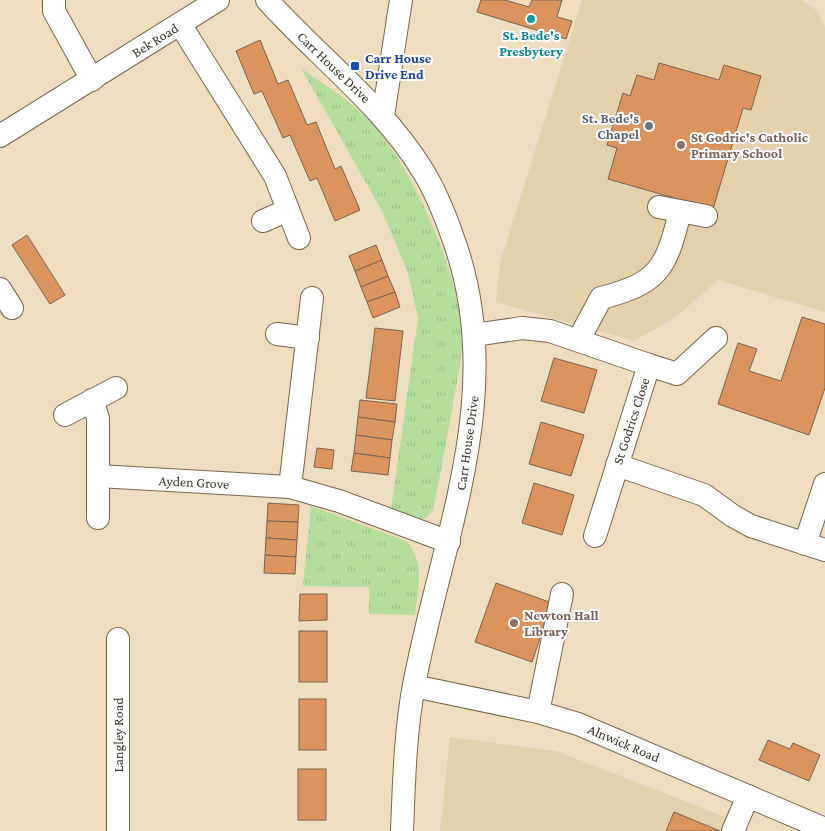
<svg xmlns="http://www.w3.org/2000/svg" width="825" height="831" viewBox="0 0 825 831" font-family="'Crimson Pro',serif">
  <defs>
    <pattern id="grass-tufts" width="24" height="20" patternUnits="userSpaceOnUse" patternTransform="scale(1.25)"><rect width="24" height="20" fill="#b5dd9e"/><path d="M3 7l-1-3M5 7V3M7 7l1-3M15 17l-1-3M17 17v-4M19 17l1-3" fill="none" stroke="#9cbe88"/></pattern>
  </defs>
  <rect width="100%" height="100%" fill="#eeddbf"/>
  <g fill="#e5d0ac">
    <polygon points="582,0 802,0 817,11 825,27 825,312 718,280 676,317 634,341 496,302 500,263"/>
    <polygon points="450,737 556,751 728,818 723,831 440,831"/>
  </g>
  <g fill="url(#grass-tufts)">
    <path d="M301,68C322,84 349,99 367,118C411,162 466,284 462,346C461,367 455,388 452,409C446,443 440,477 433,510L426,518L419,520L391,510L418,318L408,273L382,211Z"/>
    <path d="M311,506L406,541C426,563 418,588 415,615L369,614V587L303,586Z"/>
  </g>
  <g fill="#dc945f" stroke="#7c6250">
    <polygon points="481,0 505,0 529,7 532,0 562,0 557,17 572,21 566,39 477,12"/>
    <polygon points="260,40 278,84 288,80 307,125 316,122 335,169 341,166 360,210 335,221 317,178 310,181 290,135 283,138 262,91 254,94 236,51"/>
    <polygon points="659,63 719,80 724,65 761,76 751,110 743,108 713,209 608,179 617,148 607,145 623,93 630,96 637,75 654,80"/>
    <polygon points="27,235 65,295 50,304 12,245"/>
    <polygon points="376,245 382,260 355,271 349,256"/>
    <polygon points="382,260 388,276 361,287 355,271"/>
    <polygon points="388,276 395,292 367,302 361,287"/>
    <polygon points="395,292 400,307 373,318 367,302"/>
    <polygon points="802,317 825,324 825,388 809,435 718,404 738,343 757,349 749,371 781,381"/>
    <polygon points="375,328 403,331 395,401 366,398"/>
    <polygon points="554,358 597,370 584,413 541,401"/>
    <polygon points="360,400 397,404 395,422 358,417"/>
    <polygon points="358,417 395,422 392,440 356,435"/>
    <polygon points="541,422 584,435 571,476 529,464"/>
    <polygon points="356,435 392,440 390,458 354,453"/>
    <polygon points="317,448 334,450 332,469 314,467"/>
    <polygon points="354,453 390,458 388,475 351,471"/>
    <polygon points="534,483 574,495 562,535 522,523"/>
    <polygon points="268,503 299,505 298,522 267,521"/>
    <polygon points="267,521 298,522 297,540 266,538"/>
    <polygon points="266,538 297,540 296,557 265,555"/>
    <polygon points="265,555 296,557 295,574 264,573"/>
    <polygon points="496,583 552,603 532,662 475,642"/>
    <polygon points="300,594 327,594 327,620 299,621"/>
    <rect x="299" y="631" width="28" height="51"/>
    <rect x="299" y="699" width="27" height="51"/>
    <polygon points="768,740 790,749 793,743 820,755 809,781 759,760"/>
    <rect x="298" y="769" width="28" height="51"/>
    <polygon points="674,812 720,831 666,831"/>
  </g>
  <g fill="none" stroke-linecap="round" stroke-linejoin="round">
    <defs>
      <g id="minor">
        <polyline points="54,0 54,11 92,80"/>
        <path d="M267,0C319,58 382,104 423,171C436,192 445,215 453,238C509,391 442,536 414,685C405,733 404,783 402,831"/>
        <polyline points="180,24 275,176 299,238"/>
        <polyline points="383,116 401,0"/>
        <polyline points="0,136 218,0"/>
        <polyline points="659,207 706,216"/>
        <polyline points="263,221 288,210"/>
        <polyline points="0,289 12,308"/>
        <polyline points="277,334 308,338"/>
        <polyline points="474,335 522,328 550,331 649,365 595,536"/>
        <path d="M579,339L601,298C659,283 666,269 680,212"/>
        <polyline points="649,365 677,374 716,338"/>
        <polyline points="92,400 98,418 98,518"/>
        <polyline points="65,415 116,388"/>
        <polyline points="617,465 704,495 733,516 751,526 825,550"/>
        <polyline points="98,476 290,487 339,501 449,542"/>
        <polyline points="290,487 312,298"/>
        <polyline points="805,544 825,484"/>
        <polyline points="414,686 538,712 578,724 825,829"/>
        <polyline points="538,712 562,594"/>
        <polyline points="118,831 118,639"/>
        <polyline points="733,831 748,796"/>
      </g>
    </defs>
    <use href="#minor" stroke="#76674c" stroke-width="24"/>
    <use href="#minor" stroke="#fff" stroke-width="22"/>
  </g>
  <circle fill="#0f9aa8" stroke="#fff" stroke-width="2" cx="531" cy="19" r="5"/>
  <rect fill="#1a4fb4" stroke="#fff" stroke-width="2" x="350" y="61" width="10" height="10" rx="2.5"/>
  <circle fill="#6b7280" stroke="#fff" stroke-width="2" cx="649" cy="126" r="5"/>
  <g fill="#8d6e63" stroke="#fff" stroke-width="2">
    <circle cx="681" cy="145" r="5"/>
    <circle cx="514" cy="623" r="5"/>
  </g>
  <g text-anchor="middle" stroke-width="4" stroke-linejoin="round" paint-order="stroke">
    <g font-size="14" font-weight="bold" fill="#0d838f" stroke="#fff">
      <text x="531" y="40">St. Bede's<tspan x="531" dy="16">Presbytery</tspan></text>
    </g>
    <g font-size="14" fill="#3a3428" stroke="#fff">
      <text transform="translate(155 40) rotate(-32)" y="5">Bek Road</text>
      <text transform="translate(334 67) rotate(44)" y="5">Carr House Drive</text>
      <text transform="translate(631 421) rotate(-72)" y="5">St Godrics Close</text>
      <text transform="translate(467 443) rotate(-82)" y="5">Carr House Drive</text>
      <text transform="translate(194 482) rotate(3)" y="5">Ayden Grove</text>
      <text transform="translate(118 735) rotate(-90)" y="5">Langley Road</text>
      <text transform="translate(624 743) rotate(23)" y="5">Alnwick Road</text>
    </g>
    <g font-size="14" font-weight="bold" fill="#164399" stroke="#fff" text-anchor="start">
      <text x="365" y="63">Carr House<tspan x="365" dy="16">Drive End</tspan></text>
    </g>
    <g font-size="14" font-weight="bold" fill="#5b616d" stroke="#fff" text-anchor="end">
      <text x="639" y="123">St. Bede's<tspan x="639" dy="16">Chapel</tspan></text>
    </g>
    <g font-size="14" font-weight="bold" fill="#785e54" stroke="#fff" text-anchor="start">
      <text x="691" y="142">St Godric's Catholic<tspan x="691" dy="16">Primary School</tspan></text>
      <text x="524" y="620">Newton Hall<tspan x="524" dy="16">Library</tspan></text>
    </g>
  </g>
</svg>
